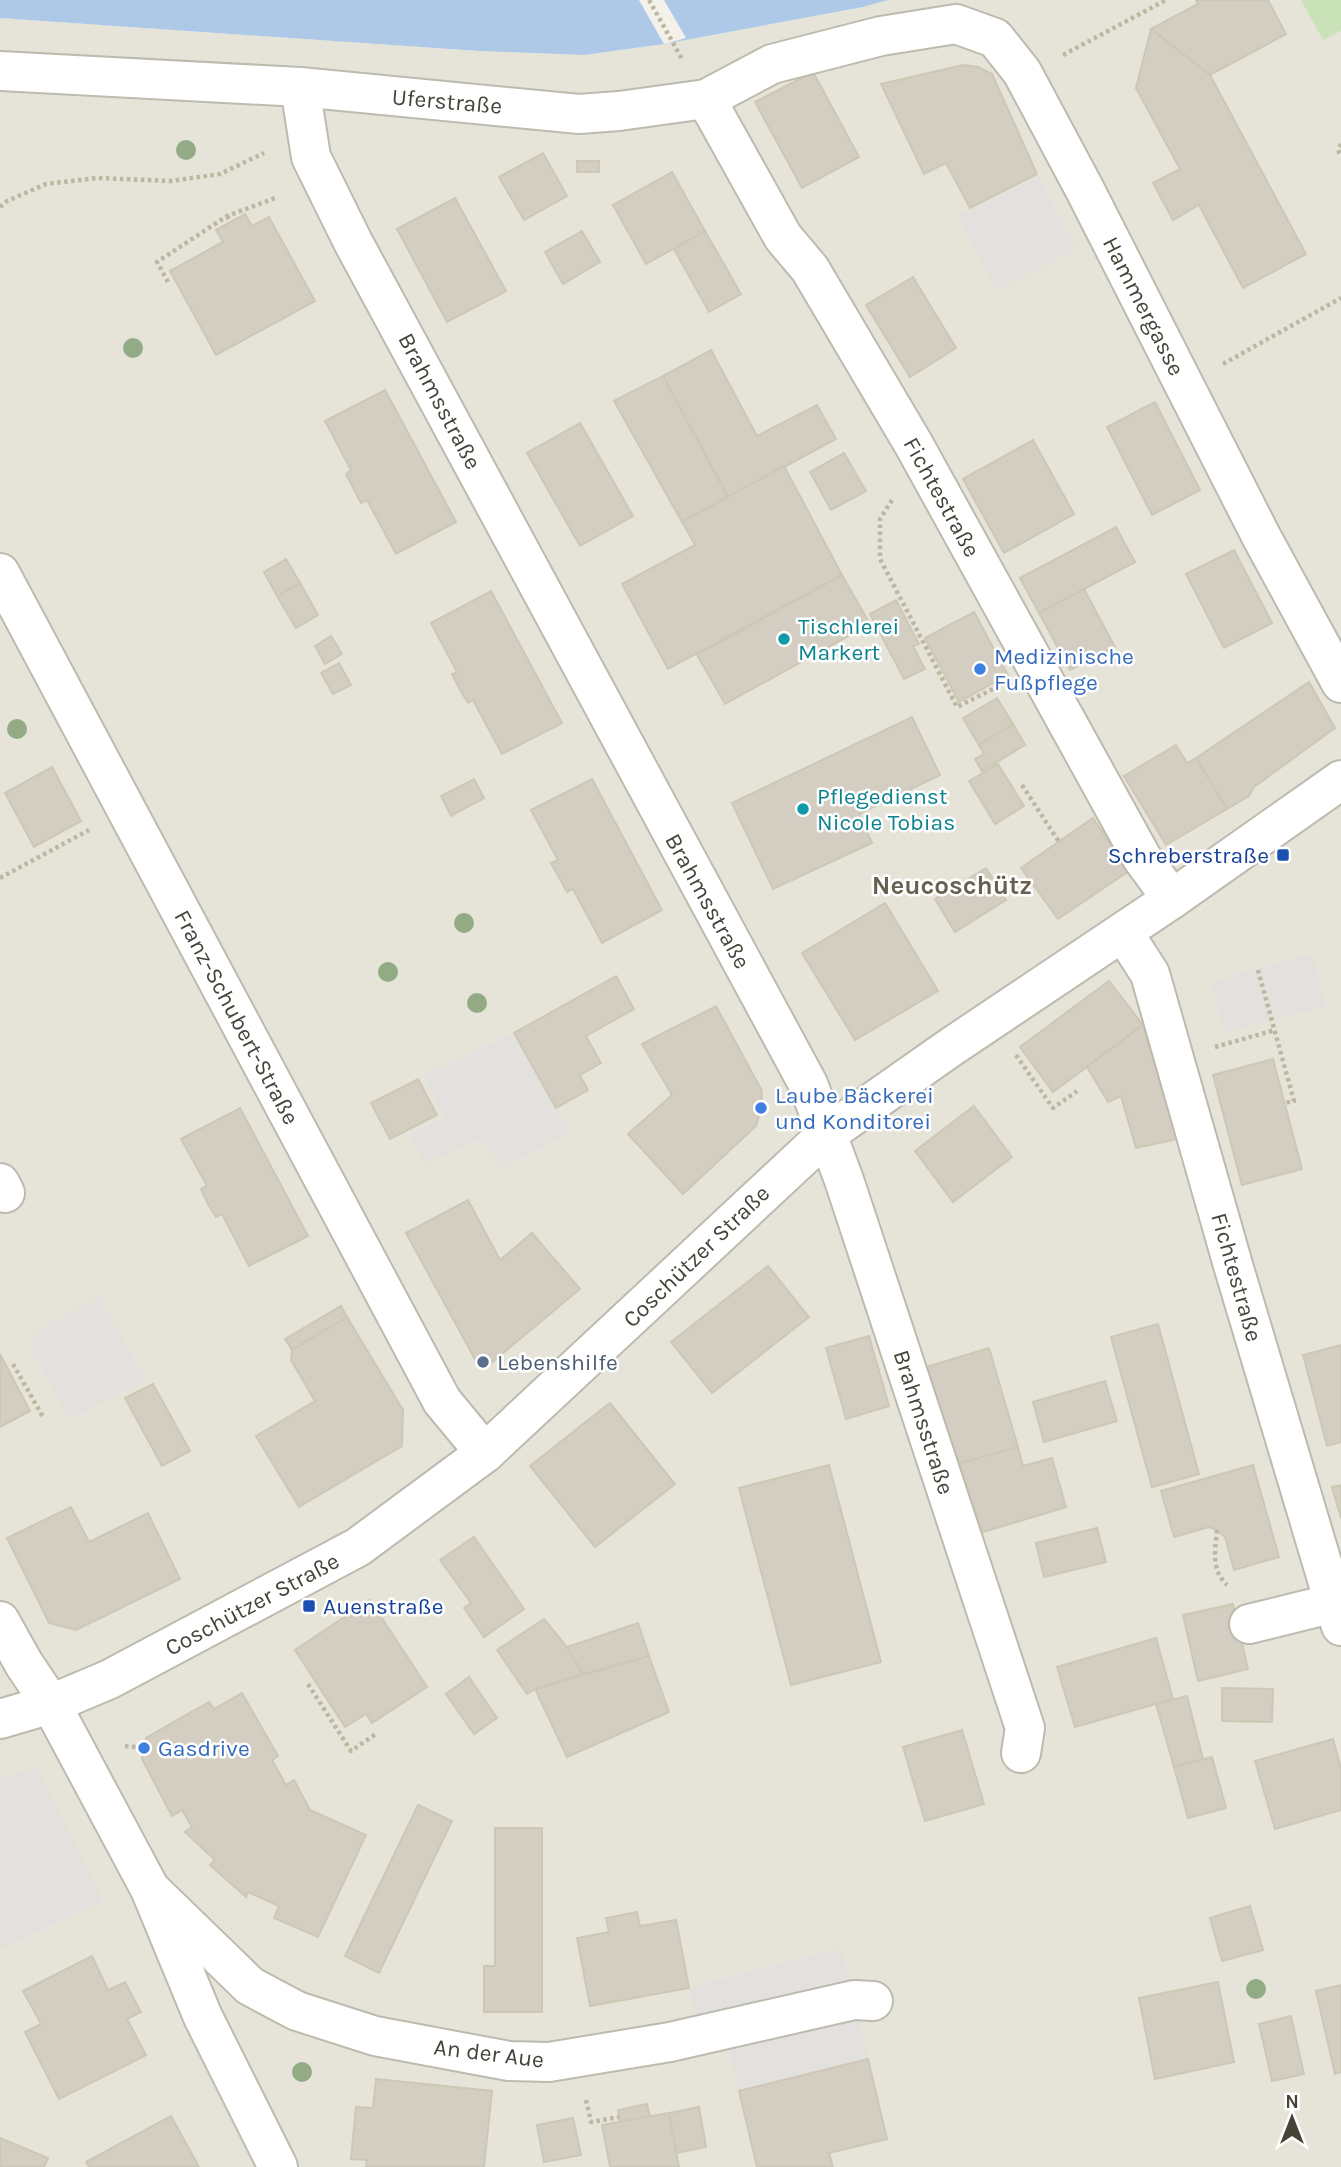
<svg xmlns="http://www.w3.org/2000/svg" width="1341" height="2167" viewBox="0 0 1341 2167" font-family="Karla,sans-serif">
  <rect width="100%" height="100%" fill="#f3f1ea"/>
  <polygon fill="#e6e4d9" points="888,0 1341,0 1341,2167 0,2167 0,18 479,51 584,55 664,44 863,7"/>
  <polygon fill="#cae2b8" points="1301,0 1341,0 1341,31 1323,40"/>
  <g fill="#e2e1de">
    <polygon points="1037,174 1077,249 997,291 957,216"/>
    <polygon points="1312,954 1326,1006 1225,1033 1211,982"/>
    <polygon points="514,1033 571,1132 501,1169 483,1138 425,1164 410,1135 444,1118 424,1075"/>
    <polygon points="99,1297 145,1379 70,1420 29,1346 33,1334"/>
    <polygon points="36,1766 103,1901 0,1949 0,1778"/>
    <polygon points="842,1948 868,2059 739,2091 725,2031 701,2036 689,1988"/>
  </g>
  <polygon fill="#aec9e8" points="0,0 888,0 863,7 664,44 584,55 479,51 0,18"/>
  <polygon fill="#f3f1ea" points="639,0 664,0 686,38 664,44"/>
  <g fill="#d3cec1" stroke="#cdc7b5" stroke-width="2">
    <polygon points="1196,0 1268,0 1286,34 1210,75 1151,29 1198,4"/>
    <polygon points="1151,29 1210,75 1306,254 1243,288 1199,205 1173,220 1153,183 1180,169 1136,88"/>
    <polygon points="963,65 978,67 992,74 1037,174 970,208 946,163 924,174 881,84"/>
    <polygon points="813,72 859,157 802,188 755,102"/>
    <polygon points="543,153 567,196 524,220 499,177"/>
    <rect x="577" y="161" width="22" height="11"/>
    <polygon points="672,172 705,231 646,264 613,205"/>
    <polygon points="455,198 506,291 447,322 397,229"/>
    <polygon points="245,214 252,226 269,217 315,301 216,355 170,271 223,242 216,230"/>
    <polygon points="582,231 600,262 563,284 545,252"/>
    <polygon points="705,231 741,294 709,312 674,249"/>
    <polygon points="913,277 956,348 910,377 866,305"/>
    <polygon points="711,350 757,436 817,405 836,439 728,497 663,376"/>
    <polygon points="663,376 728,497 682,522 614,401"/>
    <polygon points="385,390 456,522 396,554 367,500 361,503 346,474 351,470 325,421"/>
    <polygon points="1155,402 1200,490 1152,515 1107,427"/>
    <polygon points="580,423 633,516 580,546 527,453"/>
    <polygon points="1033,440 1074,514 1004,553 963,479"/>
    <polygon points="844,453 866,491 831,510 810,472"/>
    <polygon points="784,466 842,575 668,669 622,584 695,545 682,522"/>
    <polygon points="1116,527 1135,562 1039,613 1020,578"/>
    <polygon points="1234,550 1272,623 1224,648 1186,574"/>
    <polygon points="286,559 300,583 277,596 264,572"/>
    <polygon points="842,575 870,624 725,704 697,655"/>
    <polygon points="300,583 318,615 296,628 277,596"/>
    <polygon points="1084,589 1115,647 1070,670 1039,613"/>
    <polygon points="491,591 562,723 502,754 473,700 468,703 459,688 452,674 457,672 431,623"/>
    <polygon points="896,600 919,644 913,646 925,669 904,679 870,614"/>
    <polygon points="974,612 1008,675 959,702 925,638"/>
    <polygon points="331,636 342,654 325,664 315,646"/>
    <polygon points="339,663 351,685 333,694 321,673"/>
    <polygon points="1309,682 1335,728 1254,787 1249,796 1227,809 1196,758"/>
    <polygon points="997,698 1013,724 979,745 963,718"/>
    <polygon points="912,717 940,775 859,814 872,843 773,889 732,803"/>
    <polygon points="1013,724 1025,745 982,771 975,759 984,754 979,745"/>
    <polygon points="1176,745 1187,763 1196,758 1227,809 1166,845 1124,776"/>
    <polygon points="998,764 1024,806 995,824 969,781"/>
    <polygon points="52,767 81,821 34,847 5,793"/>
    <polygon points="474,779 484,798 451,816 441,796"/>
    <polygon points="592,779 662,910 602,943 573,889 567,892 551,863 558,860 531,810"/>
    <polygon points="1093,818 1129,871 1058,919 1021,868"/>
    <polygon points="986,868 1006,900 955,932 935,899"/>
    <polygon points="885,903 938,991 855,1040 802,953"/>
    <polygon points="616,976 634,1009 586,1036 601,1063 580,1075 588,1090 556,1108 514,1033"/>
    <polygon points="1109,981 1143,1025 1053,1092 1020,1047"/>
    <polygon points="716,1006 762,1091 761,1108 756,1126 683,1194 628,1134 672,1095 642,1044"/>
    <polygon points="1143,1025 1177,1139 1136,1148 1121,1096 1108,1102 1087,1067"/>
    <polygon points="1273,1059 1302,1169 1242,1185 1213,1075"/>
    <polygon points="418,1079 437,1115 390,1139 371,1103"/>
    <polygon points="974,1106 1012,1157 953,1202 915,1151"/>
    <polygon points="240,1108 308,1236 249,1266 222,1214 216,1217 208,1204 201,1189 207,1186 181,1139"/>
    <polygon points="468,1200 500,1260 532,1233 580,1289 490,1364 476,1361 406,1233"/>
    <polygon points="768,1266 809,1317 712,1393 671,1342"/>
    <polygon points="341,1306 347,1317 292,1350 285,1339"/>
    <polygon points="347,1317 403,1410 402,1446 299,1507 256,1436 315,1401 291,1360 292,1350"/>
    <polygon points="1158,1324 1199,1474 1152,1487 1111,1337"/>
    <polygon points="869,1336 889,1406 846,1419 826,1348"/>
    <polygon points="1341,1345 1341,1442 1327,1446 1303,1355"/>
    <polygon points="989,1348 1018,1447 950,1466 920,1369"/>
    <polygon points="0,1354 30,1411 0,1427"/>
    <polygon points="1105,1381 1117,1421 1044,1442 1033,1402"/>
    <polygon points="153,1384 190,1451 162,1466 125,1398"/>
    <polygon points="610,1403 675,1484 595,1547 530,1466"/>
    <polygon points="1018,1447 1023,1466 1052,1458 1066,1507 970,1536 950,1466"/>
    <polygon points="829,1465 881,1662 791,1685 739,1488"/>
    <polygon points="1253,1465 1279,1557 1234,1570 1225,1537 1217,1530 1209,1527 1174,1537 1161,1491"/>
    <polygon points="1341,1485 1341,1518 1332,1487"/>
    <polygon points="71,1507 89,1542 148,1513 180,1579 76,1630 49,1623 7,1538"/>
    <polygon points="1097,1528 1106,1562 1044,1577 1036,1543"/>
    <polygon points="474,1537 524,1609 484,1637 464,1608 471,1603 440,1560"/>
    <polygon points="370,1600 427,1687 372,1723 366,1714 345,1727 295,1650"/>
    <polygon points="1233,1604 1248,1669 1198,1681 1183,1615"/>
    <polygon points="544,1619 567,1647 583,1674 535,1689 527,1694 497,1650"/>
    <polygon points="638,1623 649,1656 583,1674 567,1647"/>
    <polygon points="1156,1638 1173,1699 1075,1727 1057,1667"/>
    <polygon points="649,1656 669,1712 567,1757 535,1689"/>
    <polygon points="469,1677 497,1718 474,1734 446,1694"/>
    <polygon points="1222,1688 1273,1689 1272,1722 1222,1721"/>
    <polygon points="242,1693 278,1756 272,1760 286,1785 294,1780 310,1810 366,1835 318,1937 274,1918 279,1906 248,1892 246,1897 210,1865 215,1860 185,1832 192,1827 182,1810 172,1816 142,1759 146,1738 209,1702 214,1709"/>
    <polygon points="1187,1696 1203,1759 1174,1767 1156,1704"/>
    <polygon points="962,1730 984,1804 925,1821 903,1747"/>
    <polygon points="1333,1739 1341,1768 1341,1810 1275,1829 1255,1761"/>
    <polygon points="1212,1757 1226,1808 1188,1818 1174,1767"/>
    <polygon points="418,1805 452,1821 379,1973 345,1956"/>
    <polygon points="495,1828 542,1828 542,2012 484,2012 484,1966 495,1966"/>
    <polygon points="1250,1906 1263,1950 1222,1961 1210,1918"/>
    <polygon points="637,1912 640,1926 676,1920 689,1988 590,2006 577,1938 609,1932 606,1918"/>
    <polygon points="92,1956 108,1990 125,1982 141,2012 127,2019 146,2055 59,2099 25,2032 41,2024 23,1991"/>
    <polygon points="1218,1982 1234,2062 1155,2079 1139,1998"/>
    <polygon points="1341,1985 1341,2072 1335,2074 1316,1991"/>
    <polygon points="1291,2016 1304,2074 1272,2081 1259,2024"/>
    <polygon points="868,2059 887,2139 829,2153 833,2167 757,2167 739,2091"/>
    <polygon points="376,2079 492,2091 484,2167 366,2167 367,2160 351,2159 356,2107 373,2108"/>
    <polygon points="647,2104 650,2117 620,2122 618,2110"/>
    <polygon points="699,2107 706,2147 676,2153 669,2113"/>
    <polygon points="669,2113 679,2167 610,2167 602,2125"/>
    <polygon points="171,2116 199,2167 89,2167 86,2162"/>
    <polygon points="573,2118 581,2155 544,2162 537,2125"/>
    <polygon points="0,2138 48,2158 44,2167 0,2167"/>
  </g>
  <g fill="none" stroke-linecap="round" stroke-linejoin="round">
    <defs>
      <g id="minor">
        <polyline points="0,71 300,87 579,114 619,111 706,99 772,64 881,36 956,24 995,38 1022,72 1085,190 1261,536 1341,683"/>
        <polyline points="300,87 311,157 353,242 808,1084 844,1180 1025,1728 1021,1753"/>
        <polyline points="706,99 783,237 810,269 914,445 1142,858 1172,899"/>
        <polyline points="0,573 442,1401 485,1453"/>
        <polyline points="1123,932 1150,974 1233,1265 1341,1626"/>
        <polyline points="0,1183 5,1193"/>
        <polyline points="0,1621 24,1664 51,1704 150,1889 203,2017 278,2167"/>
        <polyline points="1249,1624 1334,1603"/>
        <polyline points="0,1719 51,1704 110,1679 358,1547 485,1453 827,1134 951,1047 1172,899 1341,780"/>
        <polyline points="150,1889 250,1986 297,2011 375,2036 509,2061 549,2062 670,2042 854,2000 873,2001"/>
      </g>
    </defs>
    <use href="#minor" stroke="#bdbaae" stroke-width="42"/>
    <g stroke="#bdb7a1" stroke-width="4.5" stroke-dasharray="3.5 3.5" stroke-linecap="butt">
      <polyline points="649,0 682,59"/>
      <polyline points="1063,55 1166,0"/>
      <polyline points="1341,144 1338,150 1341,156"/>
      <polyline points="0,207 7,201 46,184 97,178 171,181 220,174 264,153"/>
      <polyline points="227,216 231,222"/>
      <polyline points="168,282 157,262 227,216 278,197"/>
      <polyline points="1223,364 1341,298"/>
      <polyline points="892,500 880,519 880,559 957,707 995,688 996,690"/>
      <polyline points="1022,785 1059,842"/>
      <polyline points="0,878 89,830"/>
      <polyline points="1258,970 1294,1101 1285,1103"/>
      <polyline points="1215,1047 1275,1030"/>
      <polyline points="1016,1055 1053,1108 1077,1091"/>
      <polyline points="13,1364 43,1417"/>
      <path d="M1217,1530C1215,1550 1211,1570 1227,1585"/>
      <polyline points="308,1684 351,1751 377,1733"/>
      <polyline points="125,1746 144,1748"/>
      <polyline points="586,2100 591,2122 619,2117"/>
    </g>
    <use href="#minor" stroke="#fff" stroke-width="38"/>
  </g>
  <g fill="#92ab85">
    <circle cx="186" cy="150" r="10"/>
    <circle cx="133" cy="348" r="10"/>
    <circle cx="17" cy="729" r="10"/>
    <circle cx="464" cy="923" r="10"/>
    <circle cx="388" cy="972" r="10"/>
    <circle cx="477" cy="1003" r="10"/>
    <circle cx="1256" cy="1989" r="10"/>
    <circle cx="302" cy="2072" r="10"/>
  </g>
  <g fill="#0f9aa8" stroke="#fff" stroke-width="2.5">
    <circle cx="784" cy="639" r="7"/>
    <circle cx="803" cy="809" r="7"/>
  </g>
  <g fill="#3f7fe0" stroke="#fff" stroke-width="2.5">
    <circle cx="980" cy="669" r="7"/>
    <circle cx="761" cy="1108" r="7"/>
    <circle cx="144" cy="1748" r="7"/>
  </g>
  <g fill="#1a4fb4" stroke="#fff" stroke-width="2.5">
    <rect x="1276" y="848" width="14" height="14" rx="3.5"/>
    <rect x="302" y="1599" width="14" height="14" rx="3.5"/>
  </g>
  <circle fill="#5c6f8a" stroke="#fff" stroke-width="2.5" cx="483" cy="1362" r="7"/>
  <g text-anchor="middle" stroke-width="5" stroke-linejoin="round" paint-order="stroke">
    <g font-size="23" fill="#464339" stroke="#fff">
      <text transform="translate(447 101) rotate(5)" y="8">Uferstraße</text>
      <text transform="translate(1144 306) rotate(63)" y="8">Hammergasse</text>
      <text transform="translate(440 401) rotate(62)" y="8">Brahmsstraße</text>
      <text transform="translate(942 497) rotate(61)" y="8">Fichtestraße</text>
      <text transform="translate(708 901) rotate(61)" y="8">Brahmsstraße</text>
      <text transform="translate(237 1017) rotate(62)" y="8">Franz-Schubert-Straße</text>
      <text transform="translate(696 1256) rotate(-44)" y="8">Coschützer Straße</text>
      <text transform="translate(1237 1277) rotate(74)" y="8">Fichtestraße</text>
      <text transform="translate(924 1422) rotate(72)" y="8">Brahmsstraße</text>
      <text transform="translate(252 1604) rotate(-28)" y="8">Coschützer Straße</text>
      <text transform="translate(489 2053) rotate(7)" y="8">An der Aue</text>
    </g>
    <g font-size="23" fill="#0d838f" stroke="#fff" text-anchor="start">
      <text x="798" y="634">Tischlerei<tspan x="798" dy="26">Markert</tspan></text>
      <text x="817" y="804">Pflegedienst<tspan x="817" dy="26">Nicole Tobias</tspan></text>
    </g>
    <g font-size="23" fill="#366cbe" stroke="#fff" text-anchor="start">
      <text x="994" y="664">Medizinische<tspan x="994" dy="26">Fußpflege</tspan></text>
      <text x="775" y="1103">Laube Bäckerei<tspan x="775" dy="26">und Konditorei</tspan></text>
      <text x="158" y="1756">Gasdrive</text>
    </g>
    <g font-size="23" fill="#164399" stroke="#fff" text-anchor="end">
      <text x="1269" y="863">Schreberstraße</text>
      <text x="323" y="1614" text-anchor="start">Auenstraße</text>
    </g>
    <g font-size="23" fill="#4e5e75" stroke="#fff" text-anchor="start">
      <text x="497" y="1370">Lebenshilfe</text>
    </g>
    <g font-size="26" font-weight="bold" fill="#686152" stroke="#fff">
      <text x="952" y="894">Neucoschütz</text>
    </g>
  </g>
  <g transform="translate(1292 2118)" stroke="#ffffff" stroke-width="5" paint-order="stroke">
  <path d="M0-5L12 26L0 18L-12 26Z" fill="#464339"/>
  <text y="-10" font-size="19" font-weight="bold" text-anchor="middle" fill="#464339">N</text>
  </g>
</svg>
